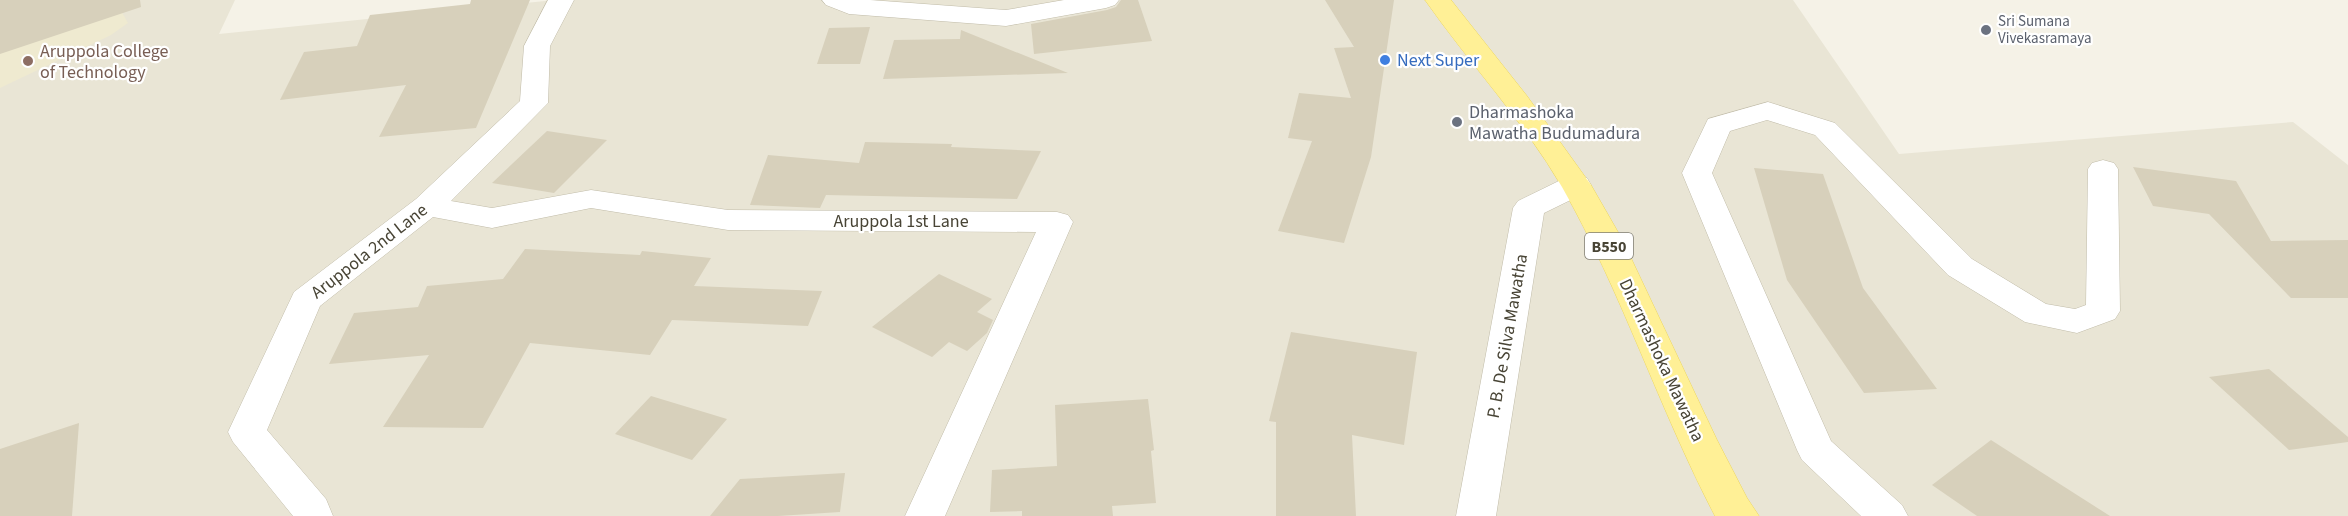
<svg xmlns="http://www.w3.org/2000/svg" width="2348" height="516" viewBox="0 0 2348 516" font-family="'Source Sans 3',sans-serif">
  <rect width="100%" height="100%" fill="#f5f2e7"/>
  <polygon fill="#e9e5d5" points="0,0 235,0 219,34 555,0 1793,0 1899,154 2293,122 2348,165 2348,516 0,516"/>
  <polygon fill="#efead0" points="0,0 115,0 128,23 111,35 0,88"/>
  <g fill="#d7d0bb">
    <polygon points="0,0 140,0 141,7 0,54"/>
    <polygon points="471,0 530,0 476,128 379,137 406,85 280,100 304,52 357,46 370,15 470,4"/>
    <polygon points="1121,0 1138,0 1152,41 1034,54 1031,24 1107,10 1116,7"/>
    <polygon points="1325,0 1394,0 1371,157 1344,243 1278,231 1312,141 1288,138 1299,93 1351,98 1334,48 1354,47"/>
    <polygon points="870,27 860,64 817,64 829,28"/>
    <polygon points="961,30 1068,73 883,79 894,40 960,39"/>
    <polygon points="547,131 607,140 554,193 492,183"/>
    <polygon points="865,142 952,144 951,147 1041,151 1017,199 826,195 820,208 750,205 768,155 859,163"/>
    <polygon points="2133,167 2236,181 2271,241 2348,240 2348,298 2291,298 2209,214 2153,206"/>
    <polygon points="1754,168 1823,174 1863,288 1937,389 1864,393 1787,280"/>
    <polygon points="525,249 640,255 642,251 711,258 694,286 822,291 808,326 672,320 650,355 530,343 483,428 383,427 429,355 329,364 354,313 418,307 427,286 503,279"/>
    <polygon points="939,274 992,299 977,312 993,320 987,333 967,351 949,342 932,357 872,327"/>
    <polygon points="1291,332 1417,352 1404,445 1352,435 1356,516 1276,516 1276,422 1269,421"/>
    <polygon points="2269,369 2348,437 2348,442 2289,450 2209,377"/>
    <polygon points="651,396 727,419 692,460 615,434"/>
    <polygon points="1148,399 1154,450 1151,451 1156,503 1112,506 1113,516 1022,516 1022,511 990,512 992,470 1057,466 1055,405"/>
    <polygon points="79,423 72,516 0,516 0,449"/>
    <polygon points="1991,440 2110,516 1977,516 1932,485"/>
    <polygon points="845,473 840,512 778,516 710,516 740,479"/>
  </g>
  <g fill="none" stroke-linecap="round" stroke-linejoin="round">
    <defs>
      <g id="minor">
        <polygon points="548,0 574,0 550,46 548,103 451,201 492,208 591,190 728,210 1057,212 1068,215 1073,222 945,516 905,516 1036,232 728,230 591,208 492,228 433,217 320,306 267,430 326,499 333,516 293,516 233,442 228,432 294,292 416,199 520,101 524,46"/>
        <polygon points="822,0 870,0 1006,10 1064,0 1119,0 1115,5 1106,8 1006,26 849,14 826,5"/>
        <polygon points="1768,102 1835,123 1972,259 2046,304 2075,309 2086,305 2088,169 2092,163 2103,160 2114,163 2118,169 2120,311 2115,319 2077,333 2025,322 1948,275 1815,135 1767,120 1730,131 1712,173 1831,441 1902,505 1908,516 1861,516 1802,460 1797,450 1682,173 1708,119"/>
        <polygon points="1576,176 1587,178 1591,185 1587,192 1544,213 1496,516 1456,516 1513,208 1518,201 1565,178"/>
      </g>
      <path id="major" d="M1425,0H1451L1527,96L1591,185L1622,239L1717,440L1747,498L1759,516H1715C1659,409 1622,292 1562,187C1523,120 1469,63 1425,0Z"/>
    </defs>
    <use href="#minor" stroke="#c1bca9" stroke-width="1"/>
    <use href="#major" stroke="#edd65d" stroke-width="1"/>
    <use href="#minor" fill="#fff" fill-rule="evenodd"/>
    <use href="#major" fill="#fff096" fill-rule="evenodd"/>
  </g>
  <g fill="#6b7280" stroke="#fff" stroke-width="2">
    <circle cx="1986" cy="30" r="6"/>
    <circle cx="1457" cy="122" r="6"/>
  </g>
  <circle fill="#3f7fe0" stroke="#fff" stroke-width="2" cx="1385" cy="60" r="6"/>
  <circle fill="#8d6e63" stroke="#fff" stroke-width="2" cx="28" cy="61" r="6"/>
  <g text-anchor="middle" stroke-width="4.5" stroke-linejoin="round" paint-order="stroke">
    <g font-size="15" fill="#5b616d" stroke="#fff" text-anchor="start">
      <text x="1998" y="26">Sri Sumana<tspan x="1998" dy="17">Vivekasramaya</tspan></text>
    </g>
    <rect fill="#fff" stroke="#7f7c72" stroke-width="1.5" x="1585" y="233" width="48" height="26" rx="4.5"/>
    <g font-size="16" font-weight="bold" fill="#484435">
      <text x="1609" y="252">B550</text>
    </g>
    <g font-size="18" fill="#785e54" stroke="#fff" text-anchor="start">
      <text x="40" y="57">Aruppola College<tspan x="40" dy="21">of Technology</tspan></text>
    </g>
    <g font-size="18" fill="#366cbe" stroke="#fff" text-anchor="start">
      <text x="1397" y="66">Next Super</text>
    </g>
    <g font-size="18" fill="#5b616d" stroke="#fff" text-anchor="start">
      <text x="1469" y="118">Dharmashoka<tspan x="1469" dy="21">Mawatha Budumadura</tspan></text>
    </g>
    <g font-size="18" fill="#484435" stroke="#fff">
      <text x="901" y="227">Aruppola 1st Lane</text>
      <text transform="translate(369 251) rotate(-38)" y="6">Aruppola 2nd Lane</text>
      <text transform="translate(1507 336) rotate(-80)" y="6">P. B. De Silva Mawatha</text>
      <text transform="translate(1662 360) rotate(65)" y="6">Dharmashoka Mawatha</text>
    </g>
  </g>
</svg>
